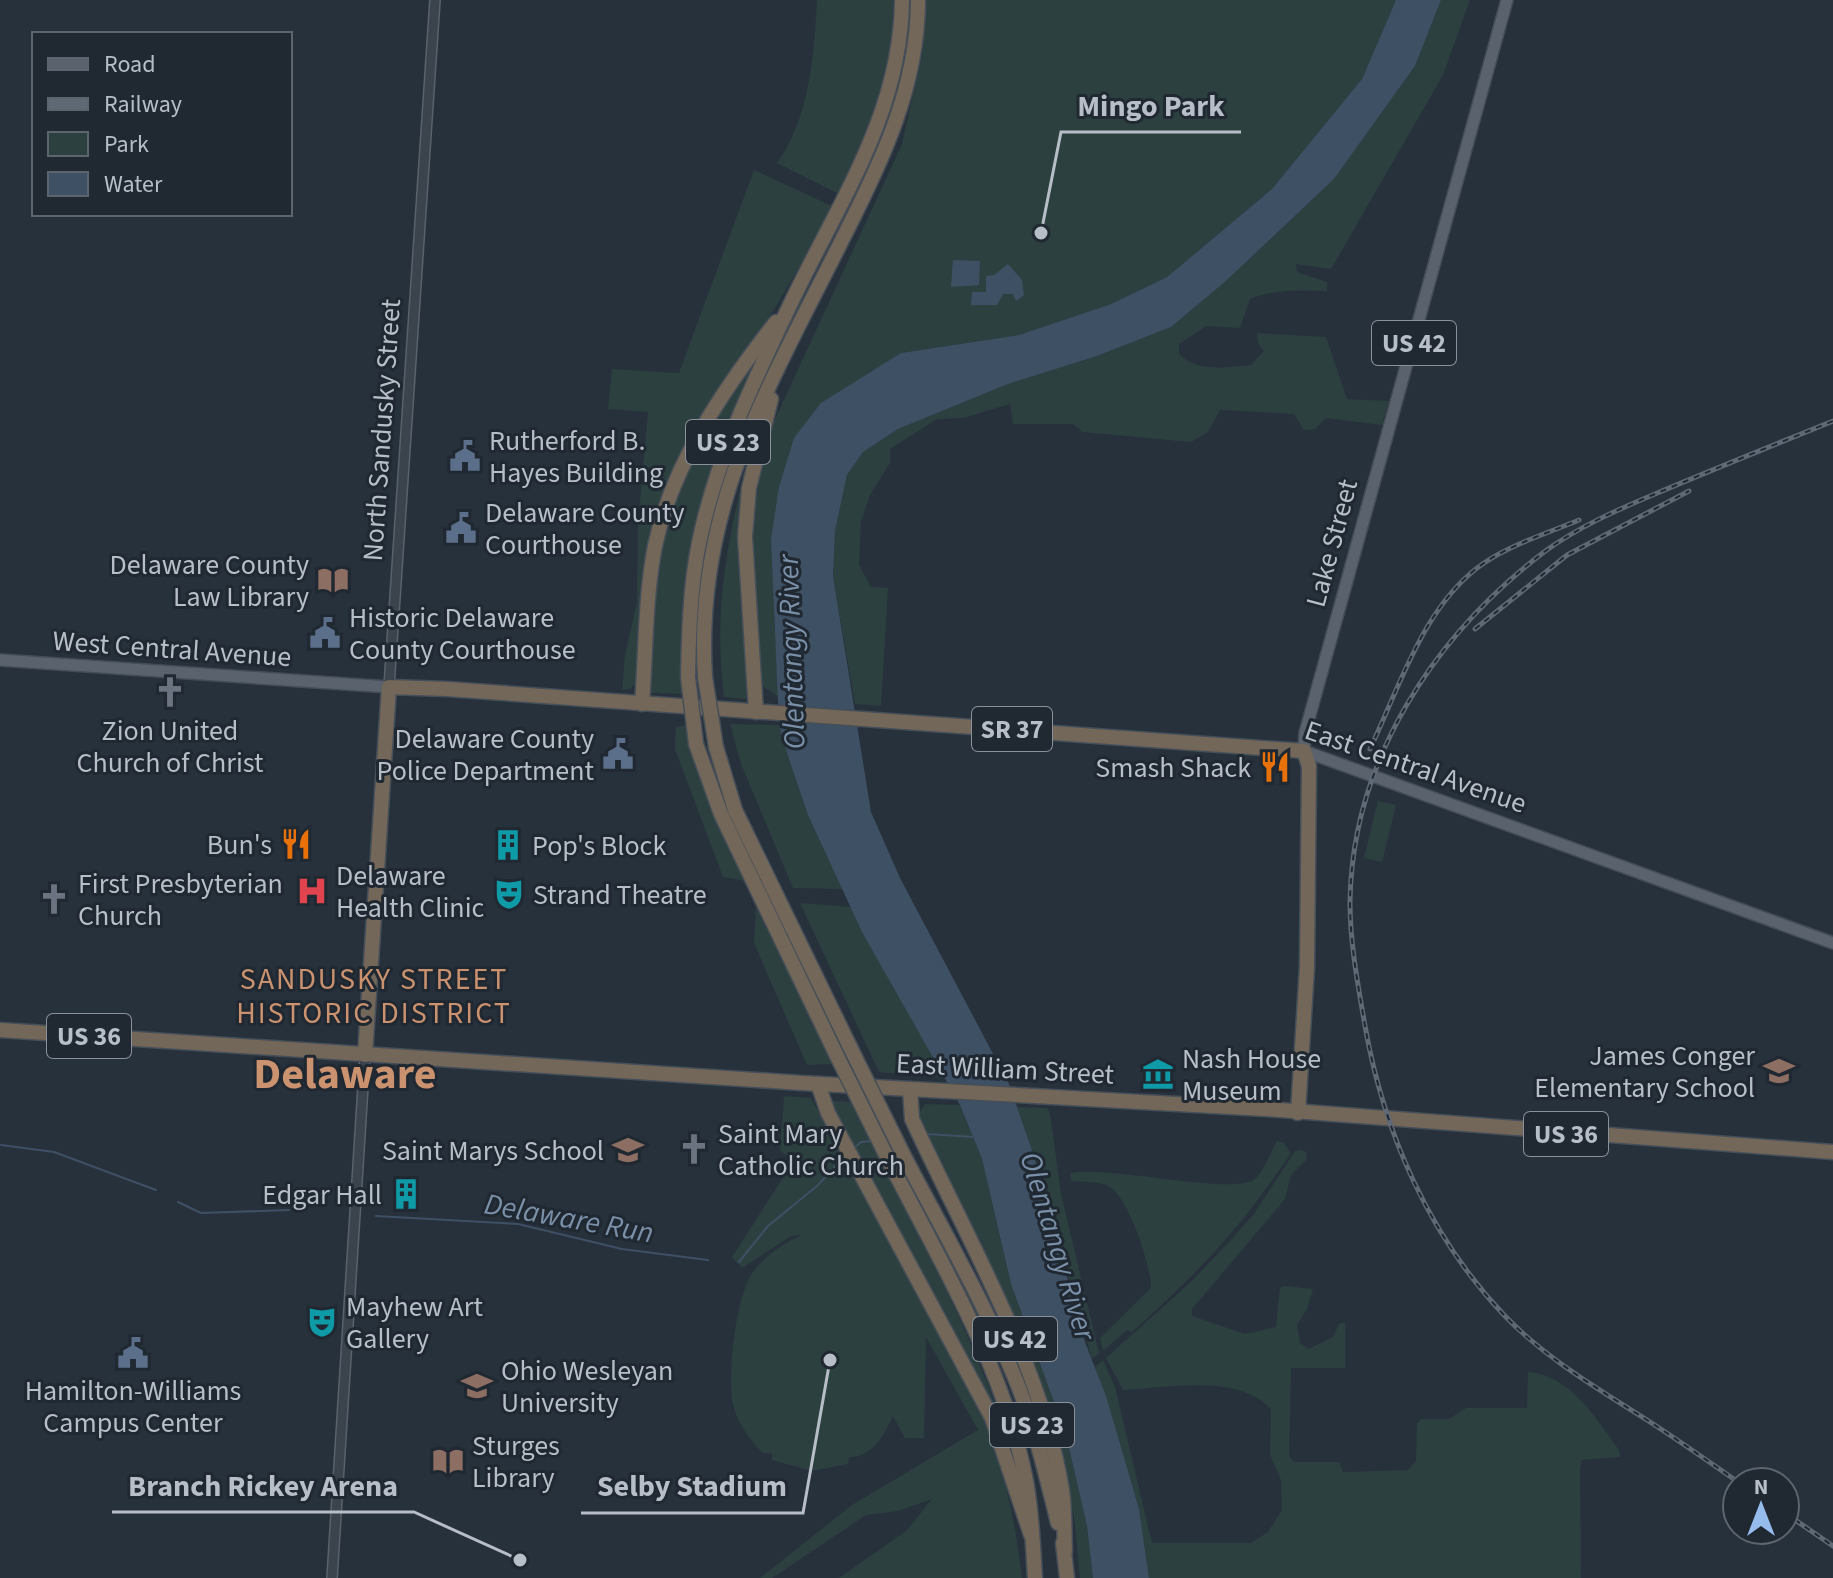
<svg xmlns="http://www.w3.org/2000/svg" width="1833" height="1578" viewBox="0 0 1833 1578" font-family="'Source Sans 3',sans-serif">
  <rect width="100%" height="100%" fill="#27313c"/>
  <g fill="#2c4040">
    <path d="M817,0H893C895,68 866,133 839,194L777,163C810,117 814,55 817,0Z"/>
    <path d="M926,0H1396L1362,79L1272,189L1167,277L1111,304L1019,335L901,353L774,616L779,697L761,685C754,592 745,521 770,430L902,144L922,56Z"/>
    <path d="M1441,0H1470L1443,75L1331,269L1296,264L1297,272L1327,282V291C1299,290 1276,289 1250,299L1240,328L1206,326L1179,344V354C1199,373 1225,367 1251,365L1264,351L1258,343L1257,333L1326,337L1347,399L1389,401L1382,425L1326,418L1315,429L1304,430L1294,414L1220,410L1208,432L1191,442L1083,432L1073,424H1013L1010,404L963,418L937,419L890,449V463L870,495L861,522L859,565L871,587L888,588L881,706L855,704L833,576L835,531L847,475L863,452L898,429L1008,384L1097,356L1171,327L1226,281L1334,179L1415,66Z"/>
    <polygon points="754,170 834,207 777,305 700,421 660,499 653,530 637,681 630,689 622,690 625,655 637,602 638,525 648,412 608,409 612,369 679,373"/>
    <path d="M761,348L765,350C732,418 702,483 691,558C684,601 689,650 688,694L651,693L648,689C652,628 652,565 670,507C689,449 728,398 761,348Z"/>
    <path d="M744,473L740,533L748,681L746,699L724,697C714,615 725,552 744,473Z"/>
    <polygon points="730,724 779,725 808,815 843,889 793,888 741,764"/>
    <polygon points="687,725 748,881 723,877 675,749 676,727"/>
    <polygon points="1378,801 1396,805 1382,862 1364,858"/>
    <polygon points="800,903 851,907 945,1078 879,1072"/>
    <polygon points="756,908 834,1064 807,1065 754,943"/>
    <path d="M784,1096L811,1098L982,1412C1004,1464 1015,1521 1022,1578H839L906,1531L932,1499L898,1511L866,1515L772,1578H760L852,1505L978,1430L926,1337L924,1438H905L893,1416C884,1435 872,1458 849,1457L848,1464L812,1471L772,1460V1454L763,1453C748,1438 736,1421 732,1400C728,1371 736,1295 753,1272C766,1254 783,1244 802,1235L791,1236L742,1268L732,1257L793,1162L780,1150Z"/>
    <path d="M833,1101L854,1102C907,1218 974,1328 1010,1450L951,1327L842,1129L834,1114Z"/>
    <polygon points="925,1104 960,1105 982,1159 1011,1284 1066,1435 1087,1526 1093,1578 1080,1578 1074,1516 1061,1456 918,1114"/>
    <polygon points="1017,1107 1047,1108 1050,1113 1061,1194 1099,1353 1092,1359 1033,1153"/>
    <path d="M1277,1141L1284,1143L1291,1153C1241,1228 1199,1272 1132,1332L1127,1330L1103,1351L1100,1338L1151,1288C1151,1267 1129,1196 1108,1186C1099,1181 1082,1182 1071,1181L1070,1173C1108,1165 1234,1196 1255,1179C1264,1170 1271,1152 1277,1141Z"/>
    <path d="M1301,1150L1306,1152L1307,1159L1291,1175L1285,1199L1192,1309V1316L1245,1334L1276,1327L1280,1288L1284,1286L1313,1289L1307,1309L1297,1325L1300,1343L1309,1349L1333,1337L1339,1324L1345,1322V1368H1291L1289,1456L1294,1462H1339L1343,1472L1408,1470L1416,1461L1417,1424L1421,1419H1449L1466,1408H1527L1528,1372C1571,1375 1596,1419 1619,1450L1620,1457L1582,1460L1580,1468L1581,1578H1149L1139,1509L1095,1367L1103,1360L1115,1387L1152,1543H1251L1268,1532L1282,1510L1281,1480L1270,1455L1271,1409C1237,1373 1168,1388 1123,1390L1106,1358L1193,1280L1226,1245L1254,1214L1295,1151Z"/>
  </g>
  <g fill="#3e5064">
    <polygon points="1396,0 1441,0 1415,66 1334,179 1226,281 1171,327 1097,356 1008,384 898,429 863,452 847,475 835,531 833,576 871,812 900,878 1009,1084 1033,1153 1085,1342 1106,1396 1139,1509 1149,1578 1093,1578 1087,1526 1066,1435 1011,1284 982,1159 960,1105 862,932 808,815 790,762 779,725 771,539 779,487 794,438 821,403 901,353 1019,335 1111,304 1167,277 1272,189 1362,79"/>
    <polygon points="953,260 980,261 979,285 951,287"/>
    <polygon points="1008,264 1022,280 1024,295 1016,301 1013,294 1003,294 997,305 971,305 972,292 986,292 986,276 994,275"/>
  </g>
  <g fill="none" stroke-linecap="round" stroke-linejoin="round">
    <g stroke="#3e5064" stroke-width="2">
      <polyline points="926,1134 975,1137"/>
      <polyline points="1,1145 54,1152 156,1190"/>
      <polyline points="853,1149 861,1142 872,1141"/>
      <polyline points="178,1202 201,1213 289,1210"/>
      <polyline points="376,1216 518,1224 622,1249 708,1260"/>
      <polyline points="739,1262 768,1226 817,1186 845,1156"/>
    </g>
    <defs>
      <g id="minor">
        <polyline points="389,687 435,0"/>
        <polyline points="332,1578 365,1055"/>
      </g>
      <g id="major">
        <polyline points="1507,0 1305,733 1304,751 1833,943"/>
        <polyline points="0,660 389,687"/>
      </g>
      <g id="highway">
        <path d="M688,677C689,632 690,587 699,543C716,459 753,383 790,305C837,205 901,115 902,0"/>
        <path d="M705,677C694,506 771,383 844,236C882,161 918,86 918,0"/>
        <path d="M642,704C646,652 645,597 655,546C672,464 725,387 776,322"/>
        <polyline points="756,712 745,537 749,488 771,399"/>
        <polyline points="696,744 721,814 836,1054"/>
        <polyline points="716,747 735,810 851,1049"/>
        <polyline points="0,1030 802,1083 1266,1109 1833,1152"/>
        <polyline points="365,1055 389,687 447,689 1304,751 1309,766 1307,967 1298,1113"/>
        <polyline points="818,1084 828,1113 992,1418 1031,1535"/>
        <path d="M910,1089L912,1119C965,1235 1042,1365 1062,1490C1065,1510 1064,1531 1065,1551"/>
        <path d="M906,1160C948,1240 994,1319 1025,1404C1039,1443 1048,1483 1058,1523"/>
        <path d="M889,1161C941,1263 1004,1367 1026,1481C1032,1512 1033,1546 1035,1578"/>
        <polyline points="1063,1543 1067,1578"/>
      </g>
    </defs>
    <use href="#minor" stroke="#59616b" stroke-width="12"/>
    <use href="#major" stroke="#444c56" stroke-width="14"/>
    <use href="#highway" stroke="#464e58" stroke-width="17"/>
    <use href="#minor" stroke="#3b434d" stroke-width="9"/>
    <use href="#major" stroke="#59626d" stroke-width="11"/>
    <use href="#highway" stroke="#726759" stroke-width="14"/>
    <defs>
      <g id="rail">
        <polyline points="1475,629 1567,555 1689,491"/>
        <path d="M1370,749C1400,686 1424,604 1484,563C1512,544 1548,533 1579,520"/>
        <path d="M1738,1482C1708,1461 1678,1440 1647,1420C1597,1388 1545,1358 1504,1315C1429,1236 1384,1133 1365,1026C1358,985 1350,944 1350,902C1352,760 1434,636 1544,552C1578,527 1617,510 1655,494C1714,469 1774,445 1833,421"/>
        <polyline points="1785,1513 1833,1546"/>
      </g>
    </defs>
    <use href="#rail" stroke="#5f6975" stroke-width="5"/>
    <use href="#rail" stroke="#202832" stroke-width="2" stroke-dasharray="6" stroke-linecap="butt"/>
    <defs>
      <g id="highway-bridge">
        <polyline points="688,677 696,744"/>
        <polyline points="705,677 716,747"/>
        <polyline points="851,1049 906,1160"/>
        <polyline points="836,1054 889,1161"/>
      </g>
    </defs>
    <use href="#highway-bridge" stroke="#464e58" stroke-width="17" stroke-linecap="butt"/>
    <use href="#highway-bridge" stroke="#726759" stroke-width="14"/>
  </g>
  <defs>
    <symbol id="civic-bare" viewBox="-9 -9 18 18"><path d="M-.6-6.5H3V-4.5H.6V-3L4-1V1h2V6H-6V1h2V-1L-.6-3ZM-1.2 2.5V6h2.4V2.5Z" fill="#5c6f8a" stroke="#202832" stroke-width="2.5" paint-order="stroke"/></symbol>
    <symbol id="library-bare" viewBox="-9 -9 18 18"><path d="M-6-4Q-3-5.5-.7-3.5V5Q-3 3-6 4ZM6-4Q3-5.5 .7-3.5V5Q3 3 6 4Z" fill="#8d6e63" stroke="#202832" stroke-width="2.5" paint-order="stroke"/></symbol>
    <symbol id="church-bare" viewBox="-9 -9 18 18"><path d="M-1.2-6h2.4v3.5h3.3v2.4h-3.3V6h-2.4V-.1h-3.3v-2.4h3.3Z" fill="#6b7280" stroke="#202832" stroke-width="2.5" paint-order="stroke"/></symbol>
    <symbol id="restaurant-bare" viewBox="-9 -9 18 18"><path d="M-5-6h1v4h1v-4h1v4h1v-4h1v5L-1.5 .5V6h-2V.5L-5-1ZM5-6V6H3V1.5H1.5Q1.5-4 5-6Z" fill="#e8710a" stroke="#202832" stroke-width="2.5" paint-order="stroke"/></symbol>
    <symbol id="building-bare" viewBox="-9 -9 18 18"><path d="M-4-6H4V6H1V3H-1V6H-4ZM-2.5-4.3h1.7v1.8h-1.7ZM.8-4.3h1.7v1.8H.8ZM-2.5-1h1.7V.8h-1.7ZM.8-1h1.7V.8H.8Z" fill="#0f9aa8" stroke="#202832" stroke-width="2.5" paint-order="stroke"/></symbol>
    <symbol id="hospital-bare" viewBox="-9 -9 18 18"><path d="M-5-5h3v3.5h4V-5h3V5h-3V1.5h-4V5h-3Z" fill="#e0444e" stroke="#202832" stroke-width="2.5" paint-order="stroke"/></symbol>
    <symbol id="theatre-bare" viewBox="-9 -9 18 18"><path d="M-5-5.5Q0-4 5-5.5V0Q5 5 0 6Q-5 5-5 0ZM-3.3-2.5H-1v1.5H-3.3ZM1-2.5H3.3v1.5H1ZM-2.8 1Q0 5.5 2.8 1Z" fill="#0f9aa8" stroke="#202832" stroke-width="2.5" paint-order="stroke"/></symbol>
    <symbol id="school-bare" viewBox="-9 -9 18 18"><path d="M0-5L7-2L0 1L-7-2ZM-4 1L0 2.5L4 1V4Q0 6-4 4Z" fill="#8d6e63" stroke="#202832" stroke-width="2.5" paint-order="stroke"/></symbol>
    <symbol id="museum-bare" viewBox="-9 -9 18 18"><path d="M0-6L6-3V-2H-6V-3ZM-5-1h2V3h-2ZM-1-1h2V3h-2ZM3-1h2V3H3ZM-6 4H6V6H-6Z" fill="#0f9aa8" stroke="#202832" stroke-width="2.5" paint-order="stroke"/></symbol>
    <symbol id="university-bare" viewBox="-9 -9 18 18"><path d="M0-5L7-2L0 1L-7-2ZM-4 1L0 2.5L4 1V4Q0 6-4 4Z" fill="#8d6e63" stroke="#202832" stroke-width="2.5" paint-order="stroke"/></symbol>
  </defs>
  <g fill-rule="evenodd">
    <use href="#civic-bare" x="443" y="434" width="44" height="44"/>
    <use href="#civic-bare" x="439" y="506" width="44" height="44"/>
    <use href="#library-bare" x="311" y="558" width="44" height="44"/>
    <use href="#civic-bare" x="303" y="611" width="44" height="44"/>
    <use href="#church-bare" x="148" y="670" width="44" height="44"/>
    <use href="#civic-bare" x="596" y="732" width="44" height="44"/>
    <use href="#restaurant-bare" x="1253" y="745" width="44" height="44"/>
    <use href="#restaurant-bare" x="274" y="822" width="44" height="44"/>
    <use href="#building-bare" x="486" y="823" width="44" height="44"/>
    <use href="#hospital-bare" x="290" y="869" width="44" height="44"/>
    <use href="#theatre-bare" x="487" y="872" width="44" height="44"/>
    <use href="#church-bare" x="32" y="877" width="44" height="44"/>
    <use href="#school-bare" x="1757" y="1049" width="44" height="44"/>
    <use href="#museum-bare" x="1136" y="1052" width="44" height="44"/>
    <use href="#church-bare" x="672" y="1127" width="44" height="44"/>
    <use href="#school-bare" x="606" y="1128" width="44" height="44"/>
    <use href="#building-bare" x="384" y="1172" width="44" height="44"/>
    <use href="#theatre-bare" x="300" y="1300" width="44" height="44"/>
    <use href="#civic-bare" x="111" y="1331" width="44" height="44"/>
    <use href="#university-bare" x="455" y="1364" width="44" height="44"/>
    <use href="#library-bare" x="426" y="1439" width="44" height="44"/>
  </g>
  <g text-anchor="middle" stroke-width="6" stroke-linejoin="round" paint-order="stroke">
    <g fill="#202832" stroke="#8a919b" stroke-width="2">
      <rect x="1372" y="321" width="84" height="44" rx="6"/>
      <rect x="686" y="420" width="84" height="44" rx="6"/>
      <rect x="972" y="707" width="80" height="44" rx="6"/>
      <rect x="47" y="1014" width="84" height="44" rx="6"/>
      <rect x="1524" y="1112" width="84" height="44" rx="6"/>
      <rect x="973" y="1317" width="84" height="44" rx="6"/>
      <rect x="990" y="1403" width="84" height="44" rx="6"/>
    </g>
    <g font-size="26" font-weight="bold" fill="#b7bec8">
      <text x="1414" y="352">US 42</text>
      <text x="728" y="451">US 23</text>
      <text x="1012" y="738">SR 37</text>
      <text x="89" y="1045">US 36</text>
      <text x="1566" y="1143">US 36</text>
      <text x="1015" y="1348">US 42</text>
      <text x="1032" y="1434">US 23</text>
    </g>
    <g font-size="28" fill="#b7bec8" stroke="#202832">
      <text transform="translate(381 430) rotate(-86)" y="10">North Sandusky Street</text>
      <text transform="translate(1331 543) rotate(-75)" y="10">Lake Street</text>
      <text transform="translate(172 648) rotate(4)" y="10">West Central Avenue</text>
      <text transform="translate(1416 766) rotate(19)" y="10">East Central Avenue</text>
      <text transform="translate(1005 1068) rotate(3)" y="10">East William Street</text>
    </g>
    <g font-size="28" fill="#b7bec8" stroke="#202832" text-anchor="start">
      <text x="489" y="450">Rutherford B.<tspan x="489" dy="32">Hayes Building</tspan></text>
      <text x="485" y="522">Delaware County<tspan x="485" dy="32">Courthouse</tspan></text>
      <text x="309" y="574" text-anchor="end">Delaware County<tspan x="309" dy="32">Law Library</tspan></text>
      <text x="349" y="627">Historic Delaware<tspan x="349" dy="32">County Courthouse</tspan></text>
      <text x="170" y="740" text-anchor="middle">Zion United<tspan x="170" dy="32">Church of Christ</tspan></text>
      <text x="594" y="748" text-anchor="end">Delaware County<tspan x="594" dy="32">Police Department</tspan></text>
      <text x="1251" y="777" text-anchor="end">Smash Shack</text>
      <text x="272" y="854" text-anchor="end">Bun's</text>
      <text x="532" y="855">Pop's Block</text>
      <text x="336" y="885">Delaware<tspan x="336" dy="32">Health Clinic</tspan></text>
      <text x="78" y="893">First Presbyterian<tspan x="78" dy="32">Church</tspan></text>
      <text x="533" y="904">Strand Theatre</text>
      <text x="1755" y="1065" text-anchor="end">James Conger<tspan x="1755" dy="32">Elementary School</tspan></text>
      <text x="1182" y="1068">Nash House<tspan x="1182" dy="32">Museum</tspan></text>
      <text x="718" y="1143">Saint Mary<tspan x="718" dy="32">Catholic Church</tspan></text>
      <text x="604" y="1160" text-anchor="end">Saint Marys School</text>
      <text x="382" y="1204" text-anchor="end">Edgar Hall</text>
      <text x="346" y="1316">Mayhew Art<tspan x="346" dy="32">Gallery</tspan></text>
      <text x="501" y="1380">Ohio Wesleyan<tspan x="501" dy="32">University</tspan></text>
      <text x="133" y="1400" text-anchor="middle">Hamilton-Williams<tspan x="133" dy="32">Campus Center</tspan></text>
      <text x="472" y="1455">Sturges<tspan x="472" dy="32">Library</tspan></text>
    </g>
    <g font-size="30" font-style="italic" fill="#7a90a8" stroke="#202832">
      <text transform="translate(791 652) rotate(-92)" y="10">Olentangy River</text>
      <text transform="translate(569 1218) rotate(10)" y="10">Delaware Run</text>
      <text transform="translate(1058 1246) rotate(73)" y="10">Olentangy River</text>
    </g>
    <g font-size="30" letter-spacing="2" fill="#cb926f" stroke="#202832">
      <text x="374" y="989">SANDUSKY STREET<tspan x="374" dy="34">HISTORIC DISTRICT</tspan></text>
    </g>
    <g font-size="44" font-weight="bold" fill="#cb926f" stroke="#202832">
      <text x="345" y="1088">Delaware</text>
    </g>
  </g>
  <path fill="none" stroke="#b7bec8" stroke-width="3" d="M1041 233L1061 132H1241M520 1560L414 1512H112M830 1360L803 1513H581"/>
  <g fill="#b7bec8" stroke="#202832" stroke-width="3">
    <circle cx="1041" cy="233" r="8"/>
    <circle cx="520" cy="1560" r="8"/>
    <circle cx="830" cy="1360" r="8"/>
  </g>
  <g font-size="30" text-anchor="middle" font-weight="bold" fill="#b7bec8" stroke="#202832" stroke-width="6" stroke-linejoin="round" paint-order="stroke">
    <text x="1151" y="116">Mingo Park</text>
    <text x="263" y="1496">Branch Rickey Arena</text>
    <text x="692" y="1496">Selby Stadium</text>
  </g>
  <rect x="32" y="32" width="260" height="184" fill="#202832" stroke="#5c646e" stroke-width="2"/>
  <rect x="48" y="58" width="40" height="12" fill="#59626d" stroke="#5c646e" stroke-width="2"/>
  <text x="104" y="72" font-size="24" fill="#b7bec8">Road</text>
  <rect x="48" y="98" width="40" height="12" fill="#5f6975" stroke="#5c646e" stroke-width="2"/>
  <text x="104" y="112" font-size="24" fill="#b7bec8">Railway</text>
  <rect x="48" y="132" width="40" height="24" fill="#2c4040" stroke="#5c646e" stroke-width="2"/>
  <text x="104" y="152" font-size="24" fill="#b7bec8">Park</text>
  <rect x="48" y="172" width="40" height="24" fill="#3e5064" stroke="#5c646e" stroke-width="2"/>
  <text x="104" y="192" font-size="24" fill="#b7bec8">Water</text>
  <g transform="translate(1761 1506)"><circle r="38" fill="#202832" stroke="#5c646e" stroke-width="2"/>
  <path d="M0-6L14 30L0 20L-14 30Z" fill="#96bcee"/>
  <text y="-12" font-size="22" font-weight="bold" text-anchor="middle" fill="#b7bec8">N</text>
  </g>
</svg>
